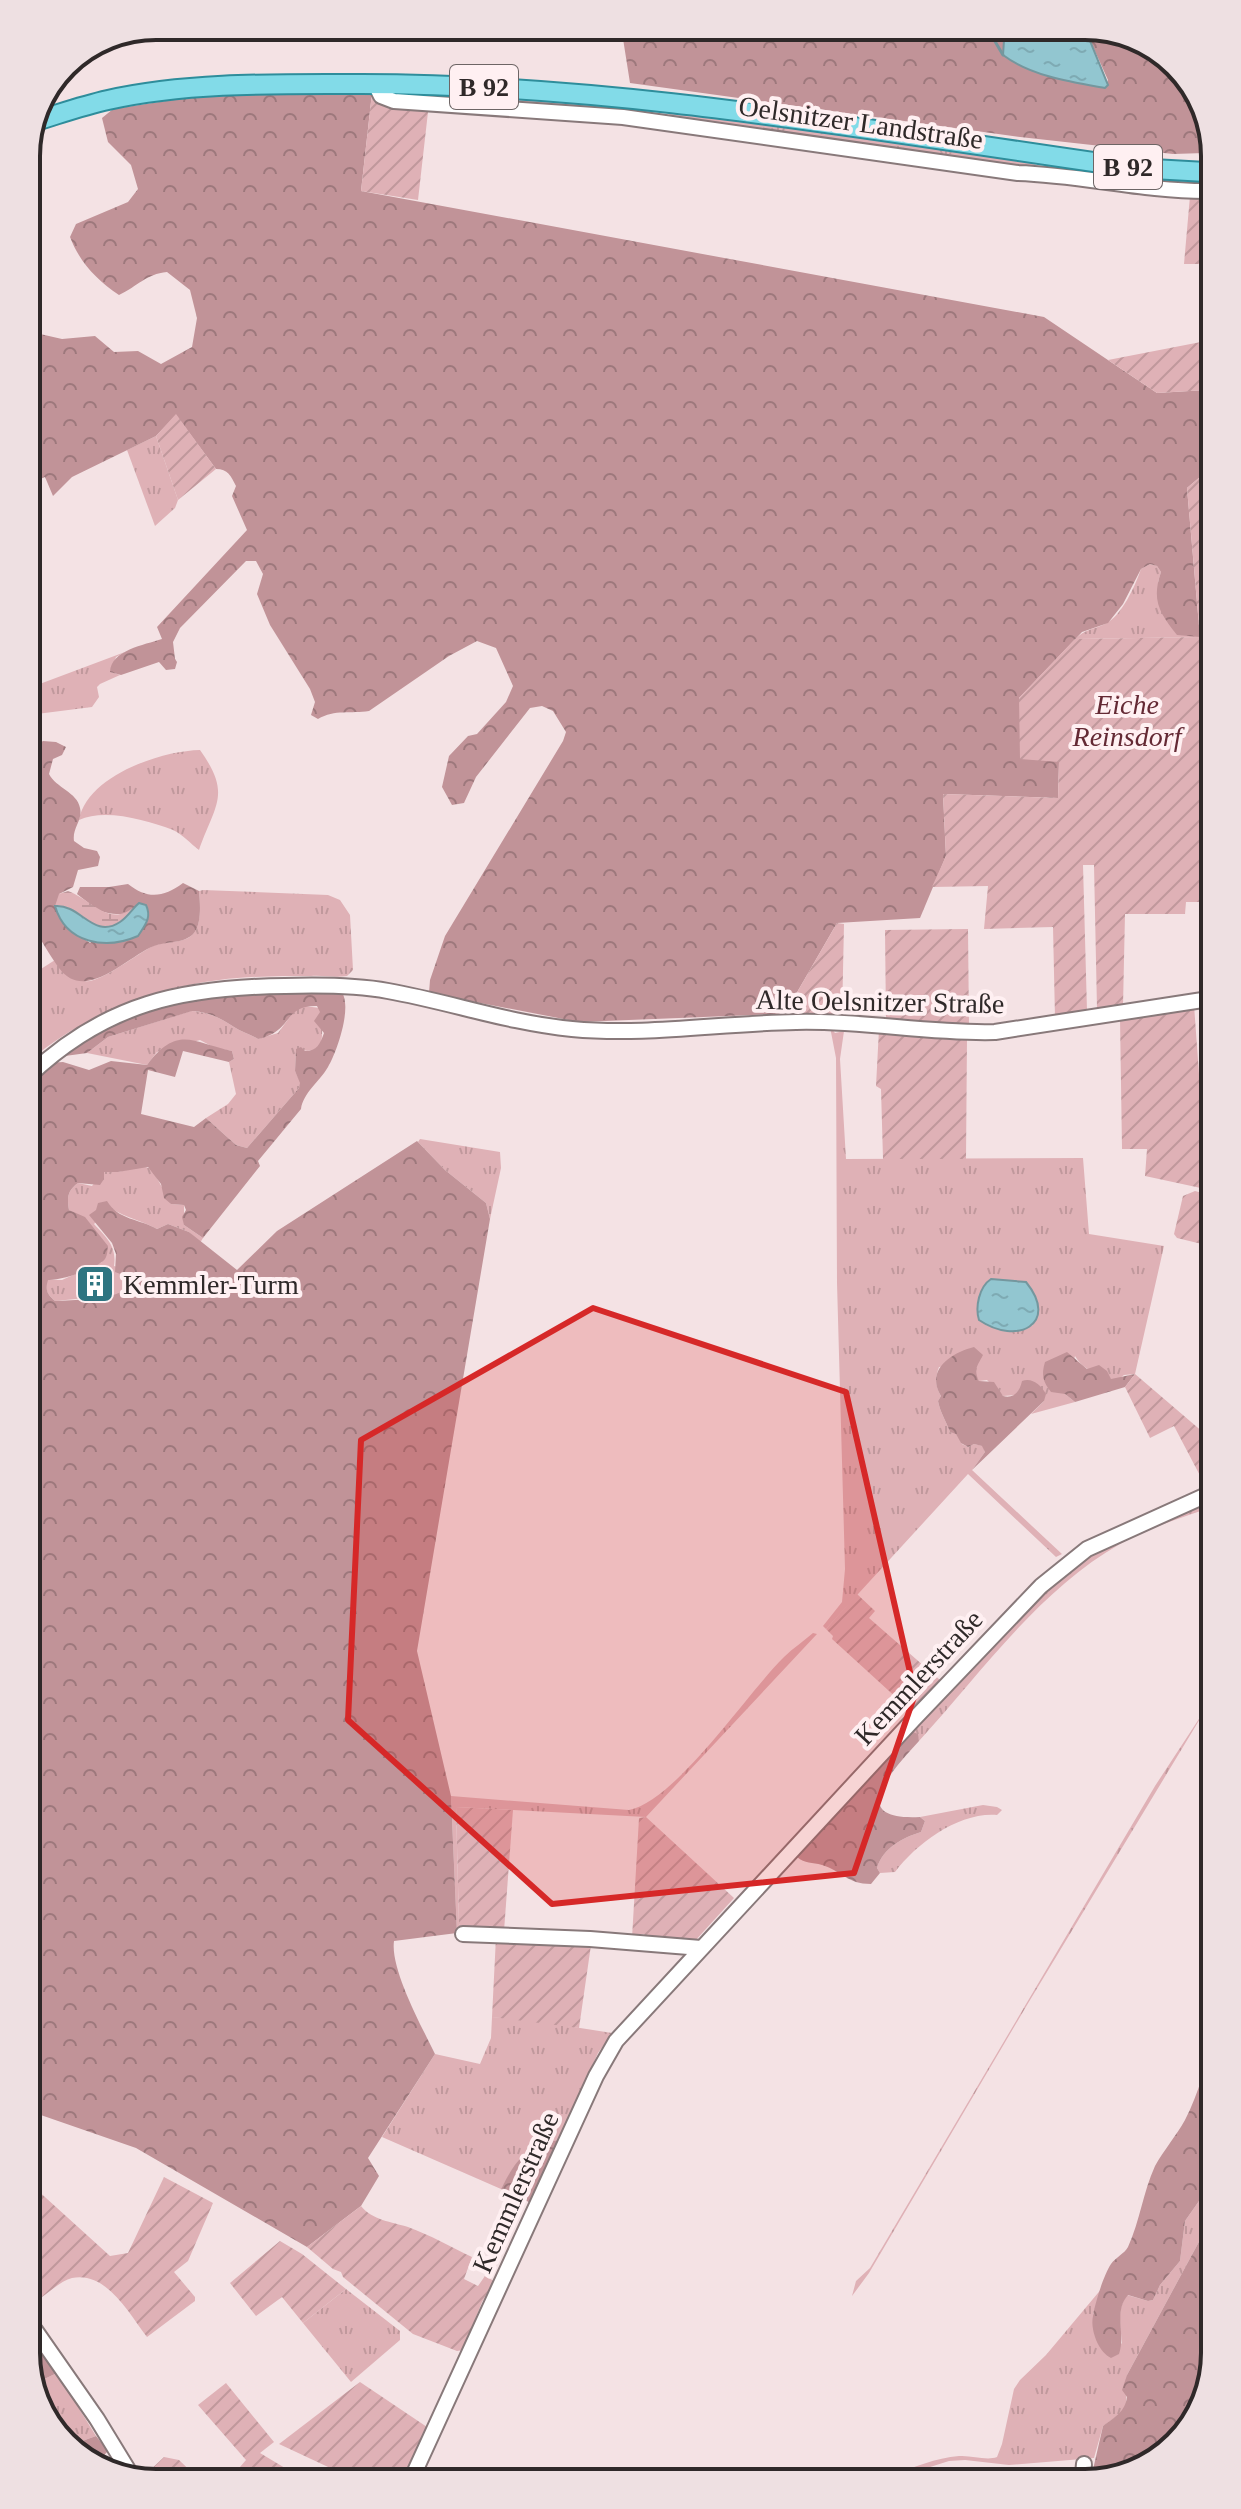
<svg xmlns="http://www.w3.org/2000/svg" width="1241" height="2509" viewBox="0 0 1241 2509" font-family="Georgia,serif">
  <defs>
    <pattern id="grass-tufts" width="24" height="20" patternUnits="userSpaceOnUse" patternTransform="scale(2)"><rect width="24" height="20" fill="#dfb1b6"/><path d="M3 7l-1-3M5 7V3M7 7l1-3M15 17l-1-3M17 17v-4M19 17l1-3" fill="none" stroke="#c0989c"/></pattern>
    <pattern id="forest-crowns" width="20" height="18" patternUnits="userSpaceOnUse" patternTransform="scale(2)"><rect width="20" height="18" fill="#c19398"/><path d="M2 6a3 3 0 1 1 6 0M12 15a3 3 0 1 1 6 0" fill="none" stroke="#9d787c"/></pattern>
    <pattern id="wetland-marsh" width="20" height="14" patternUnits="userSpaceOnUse" patternTransform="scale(2)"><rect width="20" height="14" fill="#dfb1b6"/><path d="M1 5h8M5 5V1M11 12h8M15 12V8" fill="none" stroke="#c0989c"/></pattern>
    <pattern id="garden-furrows" width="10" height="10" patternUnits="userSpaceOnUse" patternTransform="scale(2)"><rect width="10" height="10" fill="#dfb1b6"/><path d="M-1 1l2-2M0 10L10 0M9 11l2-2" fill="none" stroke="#c0989c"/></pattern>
    <pattern id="water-ripples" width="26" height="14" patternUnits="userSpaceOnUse" patternTransform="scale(2)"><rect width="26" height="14" fill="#92c6d0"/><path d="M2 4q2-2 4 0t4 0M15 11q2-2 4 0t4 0" fill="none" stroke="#7eaab3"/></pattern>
  </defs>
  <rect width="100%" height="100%" fill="#f4e2e4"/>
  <g fill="url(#grass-tufts)" fill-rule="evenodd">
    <polygon points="388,92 543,96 656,109 649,115 630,109 404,99"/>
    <polygon points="672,111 1039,161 1033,167 1019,169 670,121 669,112"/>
    <polygon points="156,436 178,500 175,508 155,526 127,450"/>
    <path d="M1150,564L1157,566L1161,572L1158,582L1200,637L1075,639C1084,630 1094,629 1105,624C1122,616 1135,586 1141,569Z"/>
    <polygon points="125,652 116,657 111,672 120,675 100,684 97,687 99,697 92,707 29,715 29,688"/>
    <path d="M200,750C232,795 215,804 199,850C191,844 182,834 173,830C147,820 104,808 79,820C87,776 160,751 200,750Z"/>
    <path d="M203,890L328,895L340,900L350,915L353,970L347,976C335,978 323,975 311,976C281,976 249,976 219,980C158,987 75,1019 30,1061V976L55,960C60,969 65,971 74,976C78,978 81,981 85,981C99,984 137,954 151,947C163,940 183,945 193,934C202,925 200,902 199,891Z"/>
    <path d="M304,1006L320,1008C321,1029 331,1058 296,1049L295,1071L301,1083L299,1088L247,1148L236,1145L206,1118L228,1104L236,1094L229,1062L234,1059L232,1051L215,1048L200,1040L157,1052L147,1065L87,1053L108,1037L191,1011C209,1012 220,1018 234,1027C241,1032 250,1034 258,1039L278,1033L295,1010Z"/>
    <path d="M830,1027L835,1033L844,1031L840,1059L846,1159L1083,1158L1089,1234L1164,1246L1135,1374L1124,1375L1117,1380C1102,1378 1083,1370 1075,1356L1065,1394L1075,1402L1031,1414L1044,1401L1021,1388L1015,1395L1003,1396L987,1380L979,1381L975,1374L976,1363L939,1367C935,1378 935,1386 941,1396L938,1401C940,1412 946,1421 950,1432L956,1433L962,1444L968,1447L974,1444L983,1446L985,1452L972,1470L1062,1554L1056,1557L968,1474L826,1629L823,1626L842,1602L845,1569L837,1283L836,1058ZM997,1279L1020,1283L1037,1308L1033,1325C1018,1334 1002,1332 986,1325Z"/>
    <polygon points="420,1139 500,1152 501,1168 490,1219 486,1203 445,1170 418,1142"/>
    <path d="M142,1166L152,1169L171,1204L184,1205V1225L203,1238L200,1243L189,1232L168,1224L157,1229C143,1221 126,1218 111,1208L94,1224C106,1237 117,1246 114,1266L135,1273V1280L117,1295L55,1301C47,1294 45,1290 47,1280H62L102,1262C93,1233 96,1225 69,1210C67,1198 67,1191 78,1183L92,1186L103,1172H118Z"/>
    <path d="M1211,1498V1507C1182,1518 1147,1528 1120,1544C1039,1590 981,1673 919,1741L917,1734L905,1736L1045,1589L1092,1551Z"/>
    <path d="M813,1633L817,1634L646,1817L456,1807L459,1924L465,1929L457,1933L451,1796L629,1810C676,1801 748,1692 784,1657C793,1648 804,1641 813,1633Z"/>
    <polygon points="1212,1699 1027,2005 869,2273 852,2296 750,2477 852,2296 856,2281 870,2268 1155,1786"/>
    <path d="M983,1805L997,1807L1002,1810L997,1815C959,1812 917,1843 895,1872L880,1873L877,1868C883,1848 902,1838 921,1832L925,1821L920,1817Z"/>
    <path d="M492,2017L523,2019L612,2033L598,2053L559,2140C535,2145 512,2168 501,2189L382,2137L435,2054L480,2064L491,2038Z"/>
    <path d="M1214,2189V2214L1127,2375L1126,2406L1120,2414L1103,2426L1094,2458L1009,2465L965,2460L949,2461L905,2475L892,2476C913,2467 936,2458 959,2456C972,2455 986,2461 997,2457L1002,2444L1014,2389L1020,2380L1046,2355L1103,2287L1093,2314L1122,2344C1121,2327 1116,2309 1127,2295L1148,2301L1153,2300L1160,2285L1180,2261L1185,2221L1199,2201Z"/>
    <polygon points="346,2289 400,2331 400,2340 351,2382 303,2323"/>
    <polygon points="57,2373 96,2436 71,2445 36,2402 36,2383"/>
  </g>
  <g fill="url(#forest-crowns)">
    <path d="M621,26H1005L1003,55C1034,74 1069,82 1105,88L1108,80L1085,29L1099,28L1164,53L1205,107V153L1173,154L1020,137L630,83Z"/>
    <path d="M329,92L372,93L361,191L1044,317L1157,393L1206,390L1207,471L1187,488L1200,637L1177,635C1160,613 1151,601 1161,572L1157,566L1150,564L1141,569L1123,604L1108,623L1082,632L1019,698L1059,762L1058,798L943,794L946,856L920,918L837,923L792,1001L779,1014L579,1022L429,993L430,980L445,936L563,741L566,732L553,711L542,706L530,708L476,777L464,803L452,805L442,787L449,756L468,736L477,734L506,702L513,686L496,648L477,641L449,656L369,711C351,714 335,709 318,719L311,715L315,702L310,689L270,625L257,594L263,574L256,561H246L180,628L173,642L175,659L177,662L175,669L166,670L159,662L121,675L110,672C111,650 144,645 162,639L157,627L247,530L232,496L236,486C231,476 228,469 216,469L176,415L156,436L72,477L53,496L45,477L28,484L27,331L62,339L95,336L114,352L138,351L161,364L192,347L197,318L190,290L167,272C146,274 138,286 119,295C97,280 80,263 70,237L76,224L128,202L138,189L131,165L108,142L102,118L113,109L192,97Z"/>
    <path d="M43,741L56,742L66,747L62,755L53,759L49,774C56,788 77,792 80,808C83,820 72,828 74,841L84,848L97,851L100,857L98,866L78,870L73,887L59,894L67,927L90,943L125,914C99,915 96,908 77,894L80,887H109L128,884C148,900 164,897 183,883L199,891C200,902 202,923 194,933C185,944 166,941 154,946C128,956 85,1004 59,968C51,957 32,927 29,914C26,900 29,881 29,866C29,827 29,788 29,750Z"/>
    <path d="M340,990C354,1003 337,1052 328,1067C320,1081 303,1093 301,1109L258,1161L260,1166L203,1238L184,1225L182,1217L186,1210L184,1205L171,1204L164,1198L161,1184L148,1167L118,1172H104V1179L100,1185L78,1183C67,1191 67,1198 69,1210L85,1217L108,1246C107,1251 108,1254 105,1259C97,1269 59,1281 48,1280C45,1290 47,1294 55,1301C73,1300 107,1300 123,1291L126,1283L135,1279V1273L123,1275L115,1272L116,1254L112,1243L89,1215L96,1210L98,1203L107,1201C118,1220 140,1219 157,1229L168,1224L189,1232L237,1270L277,1231L417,1141L445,1170L486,1203L490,1219L417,1651L451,1796L457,1933L394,1941C390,1969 422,2027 435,2054L368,2158L379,2176L361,2206L307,2247L136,2148L35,2113L30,1083L48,1063L63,1062L89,1070L111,1061L147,1065C178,1024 193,1043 232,1051L234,1059L229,1062L183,1051L175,1077L148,1070L141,1114L194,1127L206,1118L236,1145L247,1148L299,1088L300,1083L295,1071L296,1049L301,1047L305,1051C317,1051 320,1044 324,1033L314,1021L320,1012L317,1006C283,1005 293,1032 258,1039C250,1034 241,1032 234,1027C220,1018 209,1012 192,1011L108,1037L87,1053L65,1056L59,1052L110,1020L195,995Z"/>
    <path d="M974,1347L983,1355C978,1365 973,1369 979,1381L994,1382L1003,1396C1014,1399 1020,1391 1022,1381C1032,1377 1041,1385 1046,1394L1044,1401L972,1470L985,1452L982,1446L974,1444L968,1447L961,1443L956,1434L950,1432C946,1421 940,1412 938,1401L941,1396C925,1370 951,1353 974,1347Z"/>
    <path d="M1067,1352L1087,1369L1099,1365L1107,1371L1111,1379L1135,1374L1125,1387L1075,1402L1065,1394L1051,1392C1043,1382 1041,1375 1045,1362Z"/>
    <path d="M913,1732L918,1734L919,1741C894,1769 843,1821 920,1817L925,1821L921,1832C902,1838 883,1848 877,1868L880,1873L871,1884C847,1884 842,1871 822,1865C812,1862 805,1864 797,1857L799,1849L904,1736Z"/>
    <path d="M1214,2033V2189L1199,2201L1185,2221L1180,2261L1160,2285L1153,2300L1148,2301L1128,2295C1113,2312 1126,2334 1119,2354L1111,2358C1098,2352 1090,2329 1093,2316C1095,2303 1104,2274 1111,2264C1116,2257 1124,2254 1128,2247C1140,2221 1143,2192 1155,2166C1164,2150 1176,2136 1185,2120C1199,2093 1207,2062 1214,2033Z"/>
    <path d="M559,2140L535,2197L529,2202L501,2189C516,2160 525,2146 559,2140Z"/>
    <path d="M1214,2214L1215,2353L1193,2426L1134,2473L1092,2474L1103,2426C1115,2417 1125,2412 1127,2397L1122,2390L1127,2375Z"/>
    <polygon points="35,2339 57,2373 36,2383"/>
    <polygon points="96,2436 108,2451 95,2465 83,2461 71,2445"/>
  </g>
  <path fill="url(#wetland-marsh)" d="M68,891C91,899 109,928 134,907C95,957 90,903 55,906L59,894Z"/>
  <g fill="url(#garden-furrows)">
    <polygon points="372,93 392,107 428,112 418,200 361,191"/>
    <polygon points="1190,196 1206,196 1206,264 1184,264"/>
    <polygon points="1206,341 1206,390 1157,393 1108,360"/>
    <polygon points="176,414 216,469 178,500 156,436"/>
    <polygon points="1207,471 1209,902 1186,902 1185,914 1125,914 1123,1006 1097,1009 1094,865 1083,865 1087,1011 1055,1018 1053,927 984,929 988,886 932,887 946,856 943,794 1058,798 1059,762 1020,759 1019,698 1075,639 1200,637 1187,488"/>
    <polygon points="837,923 844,924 842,1018 799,1018 793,1011 792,1001"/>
    <polygon points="968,929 969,1027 886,1020 885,930"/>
    <polygon points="1194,1005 1204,1143 1210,1139 1210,1190 1145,1176 1147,1149 1122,1149 1120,1018"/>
    <polygon points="879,1029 967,1038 966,1159 883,1159 881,1089 876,1086"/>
    <polygon points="1195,1191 1210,1195 1210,1246 1177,1238 1174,1234 1183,1196"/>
    <polygon points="1135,1374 1211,1439 1211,1484 1206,1487 1174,1426 1150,1438 1125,1387"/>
    <polygon points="857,1594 875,1611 869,1618 940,1680 911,1711 832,1639 833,1636 826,1629"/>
    <polygon points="456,1807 513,1810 504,1931 465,1929 459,1924"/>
    <polygon points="646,1817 734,1898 694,1942 648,1940 644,1934 638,1934 632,1938 639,1818"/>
    <polygon points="496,1937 541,1940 543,1944 555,1945 559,1943 591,1945 579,2028 492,2017"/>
    <path d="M164,2177L213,2203L188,2261L174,2272L195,2297V2301L147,2337C129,2314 107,2271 72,2278C60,2281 46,2295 35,2302V2188L110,2256L128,2253Z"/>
    <path d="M361,2206C372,2220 392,2222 408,2227C430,2235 451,2247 472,2257L464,2279L478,2286L485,2276L494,2281L482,2302L463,2350L457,2351L413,2334L343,2277L341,2272L333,2269L307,2247Z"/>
    <polygon points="280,2241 302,2254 346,2289 303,2323 282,2297 256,2316 230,2283"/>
    <polygon points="360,2382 427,2427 403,2480 358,2481 279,2444"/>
    <polygon points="226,2383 274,2442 260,2453 285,2468 279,2481 227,2482 246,2460 198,2405"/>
    <polygon points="164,2457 179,2460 202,2482 143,2481 144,2476"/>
  </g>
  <g fill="url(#water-ripples)" stroke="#74979e" stroke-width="2">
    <path d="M1005,26H1084L1108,85L1105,88C1071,82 1031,76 1003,55Z"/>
    <path d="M139,903L146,905C152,918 145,925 138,936C106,950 66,944 55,906C81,904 93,940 120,922C128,917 132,909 139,903Z"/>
    <path d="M991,1279L1026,1282C1060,1324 1017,1346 979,1320C975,1307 979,1287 991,1279Z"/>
  </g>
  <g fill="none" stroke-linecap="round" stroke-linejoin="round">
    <g stroke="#74979e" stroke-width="3">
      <polyline points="986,26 1003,55"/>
      <polyline points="1088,35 1132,41"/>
    </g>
    <defs>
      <g id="minor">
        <path d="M375,84L381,96L394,101L623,117L1018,173C1081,175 1142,191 1206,191"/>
        <path d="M30,1075C106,1003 183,987 285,986C319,985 355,985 388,991C450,1002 509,1023 572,1029C647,1036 721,1023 796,1022C863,1020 929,1034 995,1032L1209,999"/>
        <polyline points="463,1934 590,1939 701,1948"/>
        <polyline points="35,2330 97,2419 133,2478"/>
        <polyline points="1083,2474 1084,2464"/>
        <polyline points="411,2480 596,2076 616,2041 914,1719 1041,1586 1087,1549 1211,1493"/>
      </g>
      <path id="major" d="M39,120C62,113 85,105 108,100C188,82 280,84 361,84C621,84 878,132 1135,168L1206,172"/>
    </defs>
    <use href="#minor" stroke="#88797a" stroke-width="18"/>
    <use href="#major" stroke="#2e8d9b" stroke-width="22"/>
    <use href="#minor" stroke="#fff" stroke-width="14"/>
    <use href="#major" stroke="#82dbe8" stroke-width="18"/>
  </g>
  <path fill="#d62828" fill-opacity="0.2" stroke="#d62828" stroke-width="6" stroke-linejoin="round" d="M593,1308L846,1392L915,1694L854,1873L552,1904L348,1720L361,1440Z"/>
  <defs>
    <symbol id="building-square" viewBox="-11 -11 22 22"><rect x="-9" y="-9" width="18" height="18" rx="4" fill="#2e7581" stroke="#fff0f2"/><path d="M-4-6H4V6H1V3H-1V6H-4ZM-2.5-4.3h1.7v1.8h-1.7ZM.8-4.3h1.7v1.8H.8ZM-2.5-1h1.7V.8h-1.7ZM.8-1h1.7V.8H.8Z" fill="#fff"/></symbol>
  </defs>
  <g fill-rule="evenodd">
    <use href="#building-square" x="73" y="1262" width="44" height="44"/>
  </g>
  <g text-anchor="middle" stroke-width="8" stroke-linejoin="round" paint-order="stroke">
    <g fill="#fff0f2" stroke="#6d6565" stroke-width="2">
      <rect x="450" y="65" width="68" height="44" rx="6"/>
      <rect x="1094" y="145" width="68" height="44" rx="6"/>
    </g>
    <g font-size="26" font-weight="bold" fill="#2f2929">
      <text x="484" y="96">B 92</text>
      <text x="1128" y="176">B 92</text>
    </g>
    <g font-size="28" fill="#2f2929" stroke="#fff0f2">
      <text transform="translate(861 122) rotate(8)" y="10">Oelsnitzer Landstraße</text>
      <text transform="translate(880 1001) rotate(1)" y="10">Alte Oelsnitzer Straße</text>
      <text transform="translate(918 1677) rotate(-47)" y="10">Kemmlerstraße</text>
      <text transform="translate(515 2192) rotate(-66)" y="10">Kemmlerstraße</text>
    </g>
    <g font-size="28" font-style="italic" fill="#642934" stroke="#fff0f2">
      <text x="1127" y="714">Eiche<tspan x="1127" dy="32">Reinsdorf</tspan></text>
    </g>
    <g font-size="28" fill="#2f2929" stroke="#fff0f2" text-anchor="start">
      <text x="123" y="1294">Kemmler-Turm</text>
    </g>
  </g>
  <path d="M0 0H1241V2509H0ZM156 40H1085A116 116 0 0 1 1201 156V2353A116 116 0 0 1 1085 2469H156A116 116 0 0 1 40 2353V156A116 116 0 0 1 156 40Z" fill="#eee0e2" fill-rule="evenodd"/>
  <path fill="none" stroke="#2f2929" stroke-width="4" d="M156 40H1085A116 116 0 0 1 1201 156V2353A116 116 0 0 1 1085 2469H156A116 116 0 0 1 40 2353V156A116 116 0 0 1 156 40Z"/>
</svg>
